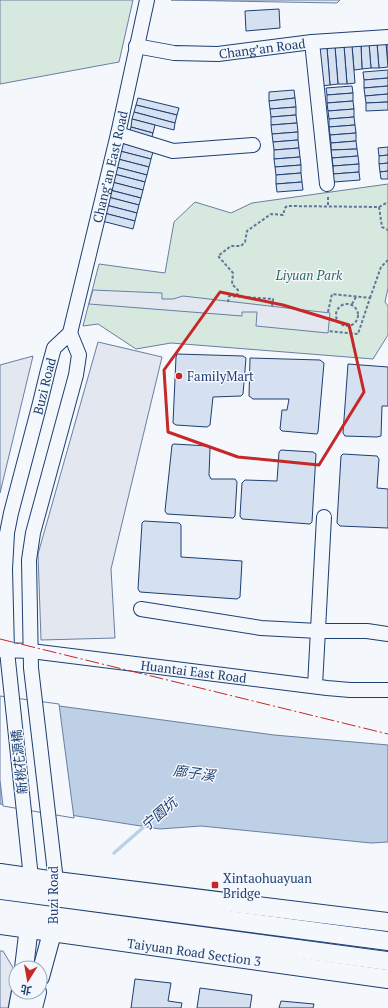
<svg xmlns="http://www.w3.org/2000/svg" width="388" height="1008" viewBox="0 0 388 1008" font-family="'PT Serif','Noto Sans TC',serif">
  <rect width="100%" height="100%" fill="#f4f7fb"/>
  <g fill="#d7e8df" stroke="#687fa3">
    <polygon points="0,0 133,0 119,62 0,84"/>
    <polygon points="388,184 388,288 385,302 388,306 388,335 373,359 171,343 136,349 98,324 83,326 99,264 165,273 174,222 195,202 231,213 252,203"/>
  </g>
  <g fill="#e3e8f0" stroke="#687fa3">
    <polygon points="171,0 340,0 337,3"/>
    <polygon points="93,290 162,293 162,299 173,299 183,296 330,313 328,333 256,326 257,312 242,312 242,316 89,304"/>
    <polygon points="98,342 162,357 111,569 115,638 41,640 38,554"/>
    <polygon points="33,356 0,493 0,365"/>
    <polygon points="0,951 3,951 15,971 8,1008 0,1008"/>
  </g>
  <polygon fill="#bed0e5" stroke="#687fa3" points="0,698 274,735 388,745 388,842 371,843 201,826 160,829 0,804"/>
  <polygon fill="#f4f7fb" stroke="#687fa3" points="0,696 59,704 74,818 3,806 0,780"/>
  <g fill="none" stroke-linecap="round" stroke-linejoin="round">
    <polyline stroke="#bed0e5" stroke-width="3.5" points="114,853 146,825"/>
  </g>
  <g fill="#d5e0f0" stroke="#1d3f73">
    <polygon points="279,9 280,28 246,31 245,11"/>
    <polygon points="386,43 388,43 388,67"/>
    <polygon points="386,43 388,67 379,68 377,44"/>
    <polygon points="369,44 377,44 379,68 371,68"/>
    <polygon points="369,44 371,68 362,69 361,45"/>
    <polygon points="361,45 362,69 354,70 352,46"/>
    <polygon points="344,46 352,46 355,83 347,84"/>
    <polygon points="344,46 347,84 338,84 335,47"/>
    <polygon points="335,47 338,84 330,85 327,48"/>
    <polygon points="319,48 327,48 330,85 321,86"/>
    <polygon points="388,70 388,78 364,80 363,72"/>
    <polygon points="388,78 388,86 364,88 364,80"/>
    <polygon points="352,86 353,93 327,95 326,88"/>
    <polygon points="388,86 388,94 365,96 364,88"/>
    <polygon points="294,90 295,98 269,101 269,92"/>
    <polygon points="353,93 353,101 327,103 327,95"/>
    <polygon points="388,94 388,102 366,103 365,96"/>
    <polygon points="138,98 179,108 177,115 136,105"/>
    <polygon points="295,98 296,107 270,109 269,101"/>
    <polygon points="353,101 354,109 328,111 327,103"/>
    <polygon points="388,102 388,110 366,111 366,103"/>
    <polygon points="136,105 177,115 175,123 134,112"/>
    <polygon points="296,107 296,115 271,117 270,109"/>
    <polygon points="354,109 354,117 329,119 328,111"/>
    <polygon points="134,112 175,123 174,130 132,119"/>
    <polygon points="296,115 297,123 271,125 271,117"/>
    <polygon points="354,117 355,125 329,127 329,119"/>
    <polygon points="132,119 155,125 153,133 131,127"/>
    <polygon points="297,123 298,132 272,134 271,125"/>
    <polygon points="355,125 356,133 330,135 329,127"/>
    <polygon points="131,127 153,133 151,140 129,134"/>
    <polygon points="298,132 298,140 273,142 272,134"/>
    <polygon points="356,133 356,141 331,143 330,135"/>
    <polygon points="298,140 299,148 274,150 273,142"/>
    <polygon points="356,141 357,149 331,150 331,143"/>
    <polygon points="122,143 153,152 151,159 120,151"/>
    <polygon points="388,147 388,155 379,156 378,148"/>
    <polygon points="299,148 300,157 274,159 274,150"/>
    <polygon points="357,149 358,156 332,158 331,150"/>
    <polygon points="120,151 151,159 149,167 118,159"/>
    <polygon points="388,155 388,163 379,164 379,156"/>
    <polygon points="358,156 359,164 333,166 332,158"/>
    <polygon points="300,157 301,165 275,167 274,159"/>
    <polygon points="118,159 149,167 147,175 116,167"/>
    <polygon points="388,163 388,171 380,172 379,164"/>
    <polygon points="359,164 359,172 333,174 333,166"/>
    <polygon points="301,165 301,173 276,175 275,167"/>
    <polygon points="116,167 147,175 145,182 114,174"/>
    <polygon points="388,171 388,179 381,179 380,172"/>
    <polygon points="359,172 360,180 334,182 333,174"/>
    <polygon points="301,173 302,182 276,184 276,175"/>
    <polygon points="114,174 145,182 143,190 112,182"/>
    <polygon points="112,182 143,190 141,198 110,190"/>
    <polygon points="302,182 303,190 277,192 276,184"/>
    <polygon points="110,190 141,198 139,205 108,197"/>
    <polygon points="108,197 139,205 137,213 106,205"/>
    <polygon points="106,205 137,213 135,221 104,213"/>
    <polygon points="104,213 135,221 133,229 102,221"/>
    <polygon points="177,354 243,356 246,358 243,394 241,396 213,397 210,425 207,427 176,425 173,423 176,357"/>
    <polygon points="250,358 320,360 324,363 318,432 317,434 282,431 280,429 282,410 287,410 289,399 253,399 249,396"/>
    <polygon points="348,364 388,367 388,406 382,406 381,436 377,437 345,436 343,433"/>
    <polygon points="174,444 208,446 210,449 209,475 211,479 235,479 237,482 235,516 233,518 167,514 165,511 172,445"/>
    <polygon points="281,450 313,452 316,454 312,522 310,524 242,519 240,516 242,483 245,480 277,481 279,452"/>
    <polygon points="343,454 377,456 379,459 377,488 388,489 388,528 340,526 337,523 341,456"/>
    <polygon points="144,521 179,523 181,525 181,557 242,561 240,597 237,599 140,592 138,589 142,523"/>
    <polygon points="135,979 171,983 168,1001 182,1003 181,1008 131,1008"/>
    <polygon points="200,988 252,995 250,1008 197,1008"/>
    <polygon points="281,1001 314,1004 313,1008 279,1008"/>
  </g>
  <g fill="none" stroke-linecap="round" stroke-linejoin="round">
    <defs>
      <g id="minor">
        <polyline points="312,42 327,184"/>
        <path id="s1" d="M136,46L174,53L218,54L312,42L388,37"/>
        <polyline points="118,134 173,151 253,145"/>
        <path id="s2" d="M70,333L118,134L147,0"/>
        <polyline points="141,609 261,628 318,631 367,631 388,634"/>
        <path id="s3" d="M0,650L31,651L327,688L350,690H388"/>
        <polyline points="315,686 324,517"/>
        <path id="s4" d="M31,878L7,651L5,569L7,533L11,513L40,403L48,370L54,348L70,333"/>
        <polyline points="56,881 31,668 29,560 33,533 76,375 79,355 70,333"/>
      </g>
      <g id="major">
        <polyline points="0,873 56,881 388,922"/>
        <polyline points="0,890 388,941"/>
        <polyline points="0,909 388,961"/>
        <path id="s5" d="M0,925L388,979"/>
        <polyline points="24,968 30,918"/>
        <polyline points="40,977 55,922"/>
        <polyline points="18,1008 21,992"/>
        <polyline points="33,1008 37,992"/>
      </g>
    </defs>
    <use href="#minor" stroke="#1d3f73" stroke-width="16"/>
    <use href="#major" stroke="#1d3f73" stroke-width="20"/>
    <g stroke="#5e769c" stroke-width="2" stroke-dasharray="3 2" stroke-linecap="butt">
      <polyline points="328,197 328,206"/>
      <polyline points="379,207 388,202"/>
      <polyline points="237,296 238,290 232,284 233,273 218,256 231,246 241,246 245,242 247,231 271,214 283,215 285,208 287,206 379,207 382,227 388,230"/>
      <polyline points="370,298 381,267 388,260"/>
      <polyline points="228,302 229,296 273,299 272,306"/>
      <circle cx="347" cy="315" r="11"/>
      <polyline points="352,304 356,297"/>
      <polyline points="328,312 332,294 370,298 358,334 328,331"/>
    </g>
    <use href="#minor" stroke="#f4f7fb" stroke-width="14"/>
    <use href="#major" stroke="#f4f7fb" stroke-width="18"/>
    <polyline stroke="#c62828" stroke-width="1" stroke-dasharray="14 3 2 3" stroke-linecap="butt" points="0,639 388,734"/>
  </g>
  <path fill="none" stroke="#c62828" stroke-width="3" stroke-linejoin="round" d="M220,292L283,305L349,325L364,392L319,465L238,457L168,432L164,370Z"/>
  <g fill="#c62828" stroke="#f4f7fb" stroke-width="1.5">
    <circle cx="179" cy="376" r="4"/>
    <rect x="211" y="881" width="8" height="8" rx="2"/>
  </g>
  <g text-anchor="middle" stroke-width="3" stroke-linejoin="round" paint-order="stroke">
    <g font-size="13" fill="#1d3f73" stroke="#f4f7fb">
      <text dy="5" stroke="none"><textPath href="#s1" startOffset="127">Chang’an Road</textPath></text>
      <text dy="5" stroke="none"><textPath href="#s2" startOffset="171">Chang’an East Road</textPath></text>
      <text dy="5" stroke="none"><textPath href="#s4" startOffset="498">Buzi Road</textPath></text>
      <text dy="5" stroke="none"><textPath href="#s3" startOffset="195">Huantai East Road</textPath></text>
      <text transform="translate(19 762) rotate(-96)" y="5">新桃花源橋</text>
      <text transform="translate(53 895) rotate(-90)" y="5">Buzi Road</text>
      <text dy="5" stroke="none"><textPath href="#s5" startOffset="196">Taiyuan Road Section 3</textPath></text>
    </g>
    <g font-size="13" font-style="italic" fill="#2c6c60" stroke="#f4f7fb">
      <text x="309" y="280">Liyuan Park</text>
    </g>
    <g font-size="13" fill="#1d3f73" stroke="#f4f7fb" text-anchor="start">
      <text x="187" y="381">FamilyMart</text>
      <text x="223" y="883">Xintaohuayuan<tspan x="223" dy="15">Bridge</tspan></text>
    </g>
    <g font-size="14" font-style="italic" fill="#1d3f73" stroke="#f4f7fb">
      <text transform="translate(194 773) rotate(8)" y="5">廍子溪</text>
      <text transform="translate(159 814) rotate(-41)" y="5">宁園坑</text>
    </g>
  </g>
  <g transform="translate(28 980) rotate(191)"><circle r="19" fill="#f4f7fb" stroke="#9eadc5"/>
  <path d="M0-3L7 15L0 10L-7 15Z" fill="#c62828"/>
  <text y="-6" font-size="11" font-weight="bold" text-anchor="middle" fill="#1d3f73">北</text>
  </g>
</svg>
